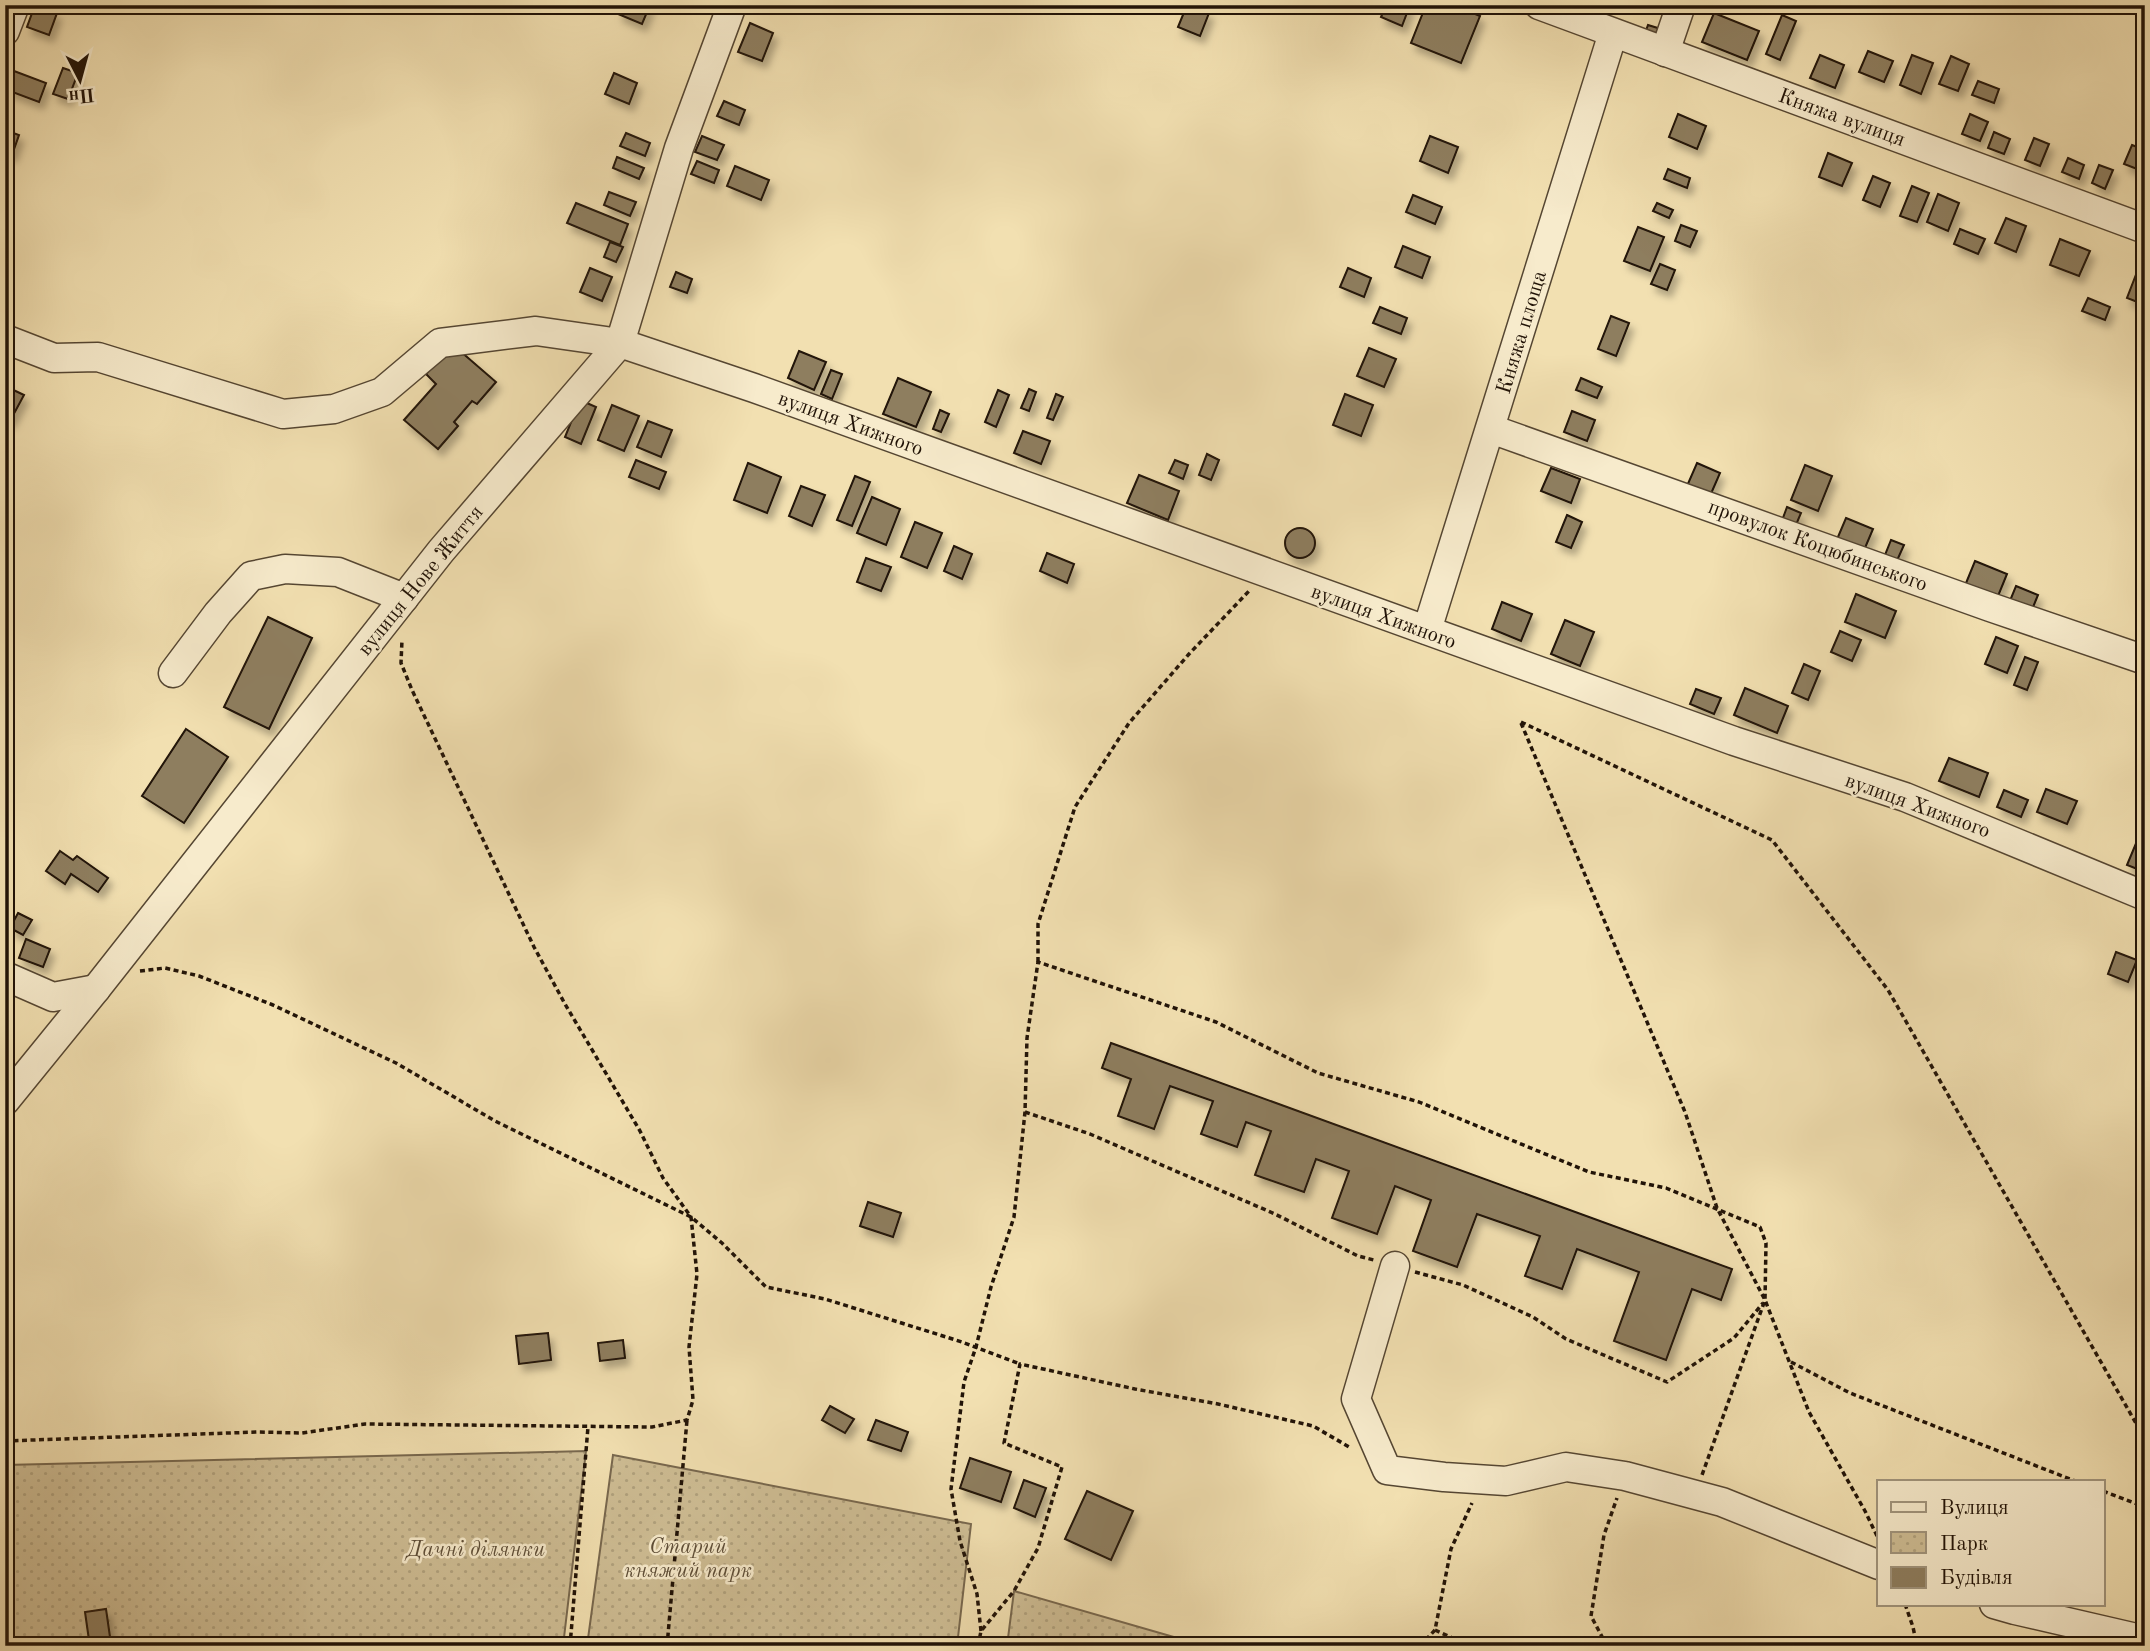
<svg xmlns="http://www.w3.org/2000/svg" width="2150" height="1651" viewBox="0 0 2150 1651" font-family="'Old Standard TT',serif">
  <defs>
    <pattern id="park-dots" width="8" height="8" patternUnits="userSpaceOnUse" patternTransform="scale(1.75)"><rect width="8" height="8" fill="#cebd94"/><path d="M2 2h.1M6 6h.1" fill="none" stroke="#b1a27e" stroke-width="1.8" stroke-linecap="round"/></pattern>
    <filter id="shadow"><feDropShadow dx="4.5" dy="7" stdDeviation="3.5" flood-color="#0004"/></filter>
  </defs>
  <rect width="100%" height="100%" fill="#f2e0b1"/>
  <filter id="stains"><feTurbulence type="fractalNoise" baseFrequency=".00286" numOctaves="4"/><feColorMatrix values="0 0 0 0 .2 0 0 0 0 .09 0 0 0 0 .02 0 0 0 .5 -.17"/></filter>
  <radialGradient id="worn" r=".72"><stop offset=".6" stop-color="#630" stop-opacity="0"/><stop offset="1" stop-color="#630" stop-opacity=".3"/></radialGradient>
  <g fill="url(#park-dots)" stroke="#78684e" stroke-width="2">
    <polygon points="586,1451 563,1646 5,1646 5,1465"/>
    <polygon points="613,1455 971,1524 957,1646 587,1646"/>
    <polygon points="1014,1591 1205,1646 1007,1646"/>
  </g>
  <g fill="#8e7e5f" stroke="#211307" stroke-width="2" filter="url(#shadow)">
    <polygon points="35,5 57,13 49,35 27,27"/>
    <polygon points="622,5 650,5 642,24 618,14"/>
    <polygon points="1187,5 1209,13 1200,36 1178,27"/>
    <polygon points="1386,5 1410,5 1402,26 1381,17"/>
    <polygon points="1426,5 1454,5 1480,16 1461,63 1411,43"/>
    <polygon points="1714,13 1759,31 1747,60 1702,42"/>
    <polygon points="1782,15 1796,21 1780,60 1766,54"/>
    <polygon points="750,23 773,33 762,61 738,52"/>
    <polygon points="1648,25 1661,29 1657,44 1643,39"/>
    <polygon points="1868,51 1893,61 1884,82 1859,72"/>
    <polygon points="1820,55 1844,65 1835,88 1810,78"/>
    <polygon points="1912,55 1933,63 1921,94 1900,85"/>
    <polygon points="1951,56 1969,64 1958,91 1939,84"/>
    <polygon points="63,68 78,73 68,99 53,94"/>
    <polygon points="14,71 46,83 39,102 7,90"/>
    <polygon points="614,73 637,83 629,104 605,94"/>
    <polygon points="1978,81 1999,89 1994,103 1972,95"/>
    <polygon points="724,101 745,110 739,125 717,116"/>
    <polygon points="1678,114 1706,126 1697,149 1669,137"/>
    <polygon points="1970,114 1988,122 1980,141 1962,134"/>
    <polygon points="5,130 19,135 12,155 5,152"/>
    <polygon points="1994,132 2010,139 2004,154 1988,148"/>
    <polygon points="626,133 650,143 645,156 620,146"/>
    <polygon points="702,136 724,145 717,160 695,152"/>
    <polygon points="1430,136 1458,147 1448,173 1420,161"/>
    <polygon points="2034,138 2049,144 2040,166 2025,160"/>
    <polygon points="2132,145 2145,150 2145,172 2124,164"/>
    <polygon points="1828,153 1852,163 1842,186 1819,177"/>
    <polygon points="617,157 644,168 639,179 613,168"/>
    <polygon points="2068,158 2084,165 2079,179 2062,172"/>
    <polygon points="697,161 719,170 714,183 691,174"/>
    <polygon points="2099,165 2113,170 2105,189 2092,183"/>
    <polygon points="735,166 769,180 761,200 727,186"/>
    <polygon points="1668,169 1690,178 1687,188 1664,179"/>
    <polygon points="1873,176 1890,183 1880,207 1863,200"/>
    <polygon points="1912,186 1929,193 1917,222 1900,216"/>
    <polygon points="609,192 636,202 630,216 604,205"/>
    <polygon points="1938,194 1959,203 1948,231 1927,222"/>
    <polygon points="1413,195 1442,207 1435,224 1406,212"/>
    <polygon points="576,203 628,224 620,245 567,223"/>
    <polygon points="1657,203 1673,210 1669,218 1653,211"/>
    <polygon points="2006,218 2026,226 2016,252 1995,243"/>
    <polygon points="1681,225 1697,231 1690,247 1675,241"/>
    <polygon points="1638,227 1664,237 1650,271 1624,261"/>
    <polygon points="1960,229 1985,239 1978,254 1954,244"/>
    <polygon points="2060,239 2090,251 2079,276 2050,265"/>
    <polygon points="610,242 623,247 616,262 604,257"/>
    <polygon points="1403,246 1430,257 1422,278 1395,267"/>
    <polygon points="1660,264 1675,270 1667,290 1651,284"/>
    <polygon points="590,268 612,277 602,301 580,292"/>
    <polygon points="1348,268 1371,278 1364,297 1340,287"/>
    <polygon points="676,272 692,279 687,293 670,287"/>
    <polygon points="2137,272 2145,275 2145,292 2140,303 2127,298"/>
    <polygon points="2088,298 2110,307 2105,320 2082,311"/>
    <polygon points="1380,307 1407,318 1401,334 1373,323"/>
    <polygon points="1611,316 1629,323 1616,356 1598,349"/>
    <polygon points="452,344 496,382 477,404 472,401 454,422 458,426 438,449 404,420 436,384 426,374"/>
    <polygon points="1369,348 1396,359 1384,387 1357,376"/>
    <polygon points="799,351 826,362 814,390 788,378"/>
    <polygon points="831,370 842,374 832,399 821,394"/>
    <polygon points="898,378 931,392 916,427 883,414"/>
    <polygon points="1581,378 1602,387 1597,398 1576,390"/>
    <polygon points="5,386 24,395 10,421 5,419"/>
    <polygon points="1029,389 1036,392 1029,411 1021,408"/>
    <polygon points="998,390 1009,395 996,427 985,422"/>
    <polygon points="1056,394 1063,397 1053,420 1047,418"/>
    <polygon points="1345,394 1373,405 1361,436 1333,425"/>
    <polygon points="580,400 596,407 581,444 565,437"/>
    <polygon points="612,405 639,416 624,451 598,440"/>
    <polygon points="940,410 949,414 941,432 933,429"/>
    <polygon points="1572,411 1595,420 1587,441 1564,432"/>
    <polygon points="648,421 672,430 661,457 637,447"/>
    <polygon points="1023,431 1050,441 1041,464 1014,453"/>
    <polygon points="1207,454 1219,460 1211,480 1199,475"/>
    <polygon points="636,460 666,472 659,489 629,477"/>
    <polygon points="1175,460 1188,465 1183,479 1169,473"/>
    <polygon points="748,463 781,477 767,513 734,500"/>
    <polygon points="1697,463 1720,473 1710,496 1687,486"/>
    <polygon points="1805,465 1832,476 1818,511 1791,500"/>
    <polygon points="1551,468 1580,479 1571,503 1541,491"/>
    <polygon points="1139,475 1179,491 1168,520 1127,503"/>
    <polygon points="855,476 870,482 852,526 837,520"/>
    <polygon points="801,486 825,495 812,526 789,516"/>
    <polygon points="872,497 900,509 886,545 857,533"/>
    <polygon points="1787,507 1801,513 1793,532 1780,526"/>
    <polygon points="1567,515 1582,522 1571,548 1556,542"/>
    <polygon points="1846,518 1873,529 1862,555 1835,544"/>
    <polygon points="915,522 942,533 927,568 901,557"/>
    <circle cx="1300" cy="543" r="15"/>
    <polygon points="1891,540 1904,545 1895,565 1883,560"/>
    <polygon points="954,546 972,554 962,579 944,571"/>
    <polygon points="1047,553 1074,564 1067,583 1040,571"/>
    <polygon points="866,558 891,567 881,591 857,582"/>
    <polygon points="1975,561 2007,574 1996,601 1964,588"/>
    <polygon points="2016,586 2038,595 2029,617 2007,608"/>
    <polygon points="1856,594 1896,611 1885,638 1845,622"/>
    <polygon points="1502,602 1532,614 1521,641 1492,629"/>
    <polygon points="268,617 312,638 269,729 224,707"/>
    <polygon points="1565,620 1594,632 1580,666 1551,654"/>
    <polygon points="1840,631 1861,640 1852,661 1831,652"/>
    <polygon points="1996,637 2018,646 2007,673 1985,664"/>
    <polygon points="2025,657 2038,662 2027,690 2014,685"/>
    <polygon points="1804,664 1820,671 1808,700 1792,693"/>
    <polygon points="1745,688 1788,706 1777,733 1734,715"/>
    <polygon points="1696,689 1721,698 1714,714 1690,704"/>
    <polygon points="186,729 228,757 184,823 142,796"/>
    <polygon points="1949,758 1988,773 1979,797 1939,781"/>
    <polygon points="2046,789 2077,801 2067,824 2037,812"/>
    <polygon points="2004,790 2028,800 2021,817 1997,807"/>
    <polygon points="2142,829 2145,830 2145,872 2127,865"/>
    <polygon points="60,851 73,860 77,856 108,878 98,892 71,874 65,884 46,871"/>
    <polygon points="18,913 32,920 23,935 10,928"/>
    <polygon points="26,939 50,949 43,967 19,958"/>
    <polygon points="2116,952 2137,960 2128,982 2108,974"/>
    <polygon points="1111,1043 1732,1269 1721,1300 1692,1289 1666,1360 1614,1341 1639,1272 1577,1249 1562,1289 1525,1276 1540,1236 1477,1214 1457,1267 1413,1251 1431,1200 1395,1186 1377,1234 1332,1218 1349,1171 1316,1159 1304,1192 1255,1175 1271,1131 1246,1122 1237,1147 1201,1134 1213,1101 1170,1086 1154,1129 1118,1116 1131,1079 1102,1068"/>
    <polygon points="868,1202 901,1213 893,1237 860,1226"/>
    <polygon points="548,1333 551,1360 519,1364 516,1336"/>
    <polygon points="623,1340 625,1358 600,1361 598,1343"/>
    <polygon points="830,1406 854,1419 845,1433 822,1420"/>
    <polygon points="876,1420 908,1432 901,1451 868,1440"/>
    <polygon points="970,1458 1011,1472 1001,1502 960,1488"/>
    <polygon points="1024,1480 1046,1488 1035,1517 1014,1508"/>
    <polygon points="1087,1491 1133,1511 1111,1560 1065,1539"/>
    <polygon points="106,1609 110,1637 89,1640 85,1612"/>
  </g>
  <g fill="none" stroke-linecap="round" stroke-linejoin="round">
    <defs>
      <g id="minor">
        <polyline points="1539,5 2145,229"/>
        <polyline points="5,31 15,5"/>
        <polyline points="1665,52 1681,5"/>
        <polyline points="5,339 54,358 98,357 283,414 334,409 382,392 440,343 536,331 620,343 754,388 1734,741 1905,797 2145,896"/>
        <polyline points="1491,429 1990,607 2145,660"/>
        <polyline points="1427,630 1613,33"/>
        <polyline points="173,673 218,613 251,576 285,569 338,572 404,598"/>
        <polyline points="5,976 53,997 96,989"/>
        <polyline points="5,1101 96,989 441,551 620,343 679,148 732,5"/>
        <polyline points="1395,1266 1356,1399 1387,1470 1444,1477 1506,1481 1566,1467 1625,1476 1722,1502 1879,1565"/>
        <polyline points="1994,1604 2015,1610 2145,1640"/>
      </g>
    </defs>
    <use href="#minor" stroke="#554632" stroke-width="31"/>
    <g stroke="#211307" stroke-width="3.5" stroke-dasharray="5 3.5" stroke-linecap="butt">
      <polyline points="1521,722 1772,840 1888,990 2145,1439"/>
      <polyline points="1521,723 1685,1112 1717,1208 1765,1300 1809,1412 1865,1511 1878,1538"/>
      <polyline points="1038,962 1038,924 1075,807 1129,723 1189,654 1249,591"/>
      <polyline points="140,971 165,968 199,976 273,1005 396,1063 495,1121 691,1217 722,1243 766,1287 825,1299 962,1342 1020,1364"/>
      <polyline points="1025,1112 1090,1134 1275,1214 1358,1256 1374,1260"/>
      <polyline points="1415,1272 1463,1285 1533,1317 1566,1339 1667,1382 1734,1338 1763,1303"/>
      <polyline points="1791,1362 1850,1393 2075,1481"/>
      <polyline points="5,1441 257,1432 302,1433 365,1424 652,1427 687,1420 693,1400 689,1347 697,1274 691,1217 663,1178 640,1131 565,1004 534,947 412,690 401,663 402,640"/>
      <polyline points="2103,1491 2145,1507"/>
      <polyline points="1905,1604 1913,1627 1917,1646"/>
      <polyline points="1435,1630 1470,1646"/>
      <polyline points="981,1631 977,1594 960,1541 951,1489 964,1382 976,1347 991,1287 1014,1217 1025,1112 1027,1038 1038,962 1216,1022 1318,1073 1419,1102 1589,1172 1666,1188 1760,1227 1766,1243 1765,1300 1702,1475"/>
      <polyline points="570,1646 588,1427"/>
      <polyline points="667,1646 687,1420"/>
      <polyline points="978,1646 981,1631 1014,1591 1038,1548 1062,1467 1004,1443 1020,1364 1135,1389 1218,1404 1313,1426 1351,1448"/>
      <polyline points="1420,1646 1435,1630 1451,1549 1472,1503"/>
      <polyline points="1607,1646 1591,1616 1604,1535 1617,1498"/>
    </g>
    <use href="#minor" stroke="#f7ebcc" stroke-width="28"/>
  </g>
  <g text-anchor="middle" stroke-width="5" stroke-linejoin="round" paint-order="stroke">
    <g font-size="21" fill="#211307" stroke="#f7ebcc">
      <text transform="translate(1842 117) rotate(20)" y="7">Княжа вулиця</text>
      <text transform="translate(1521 332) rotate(-73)" y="7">Княжа площа</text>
      <text transform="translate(851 423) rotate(20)" y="7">вулиця Хижного</text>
      <text transform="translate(1818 545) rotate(20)" y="7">провулок Коцюбинського</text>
      <text transform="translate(420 580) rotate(-51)" y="7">вулиця Нове Життя</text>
      <text transform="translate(1384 616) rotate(20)" y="7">вулиця Хижного</text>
      <text transform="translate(1918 805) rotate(20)" y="7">вулиця Хижного</text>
    </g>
    <g font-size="21" font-style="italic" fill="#5e4e38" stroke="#f7ebcc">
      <text x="688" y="1553">Старий<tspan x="688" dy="24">княжий парк</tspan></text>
      <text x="476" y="1556">Дачні ділянки</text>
    </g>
  </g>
  <rect width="2150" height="1651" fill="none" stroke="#f2e0b1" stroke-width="28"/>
  <rect x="7" y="7" width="2136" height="1637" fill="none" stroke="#211307" stroke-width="3.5"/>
  <rect x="14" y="14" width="2122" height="1623" fill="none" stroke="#211307" stroke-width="2"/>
  <rect x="1877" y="1480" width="228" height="126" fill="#f7ebcc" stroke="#a1957d" stroke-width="2"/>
  <rect x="1891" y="1502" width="35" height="10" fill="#f7ebcc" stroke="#a1957d" stroke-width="2"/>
  <text x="1940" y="1514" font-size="21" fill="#211307">Вулиця</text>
  <rect x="1891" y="1532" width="35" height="21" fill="url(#park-dots)" stroke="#a1957d" stroke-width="2"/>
  <text x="1940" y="1550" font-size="21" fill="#211307">Парк</text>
  <rect x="1891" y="1567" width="35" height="21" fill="#8e7e5f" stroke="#a1957d" stroke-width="2"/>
  <text x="1940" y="1584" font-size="21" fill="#211307">Будівля</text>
  <g transform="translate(80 80) rotate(174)" stroke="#f7ebcc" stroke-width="5" paint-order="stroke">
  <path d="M0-5L12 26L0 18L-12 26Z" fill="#211307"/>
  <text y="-10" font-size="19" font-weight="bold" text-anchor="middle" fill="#211307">Пн</text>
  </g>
  <rect width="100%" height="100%" filter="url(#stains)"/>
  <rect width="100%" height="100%" fill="url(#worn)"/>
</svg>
